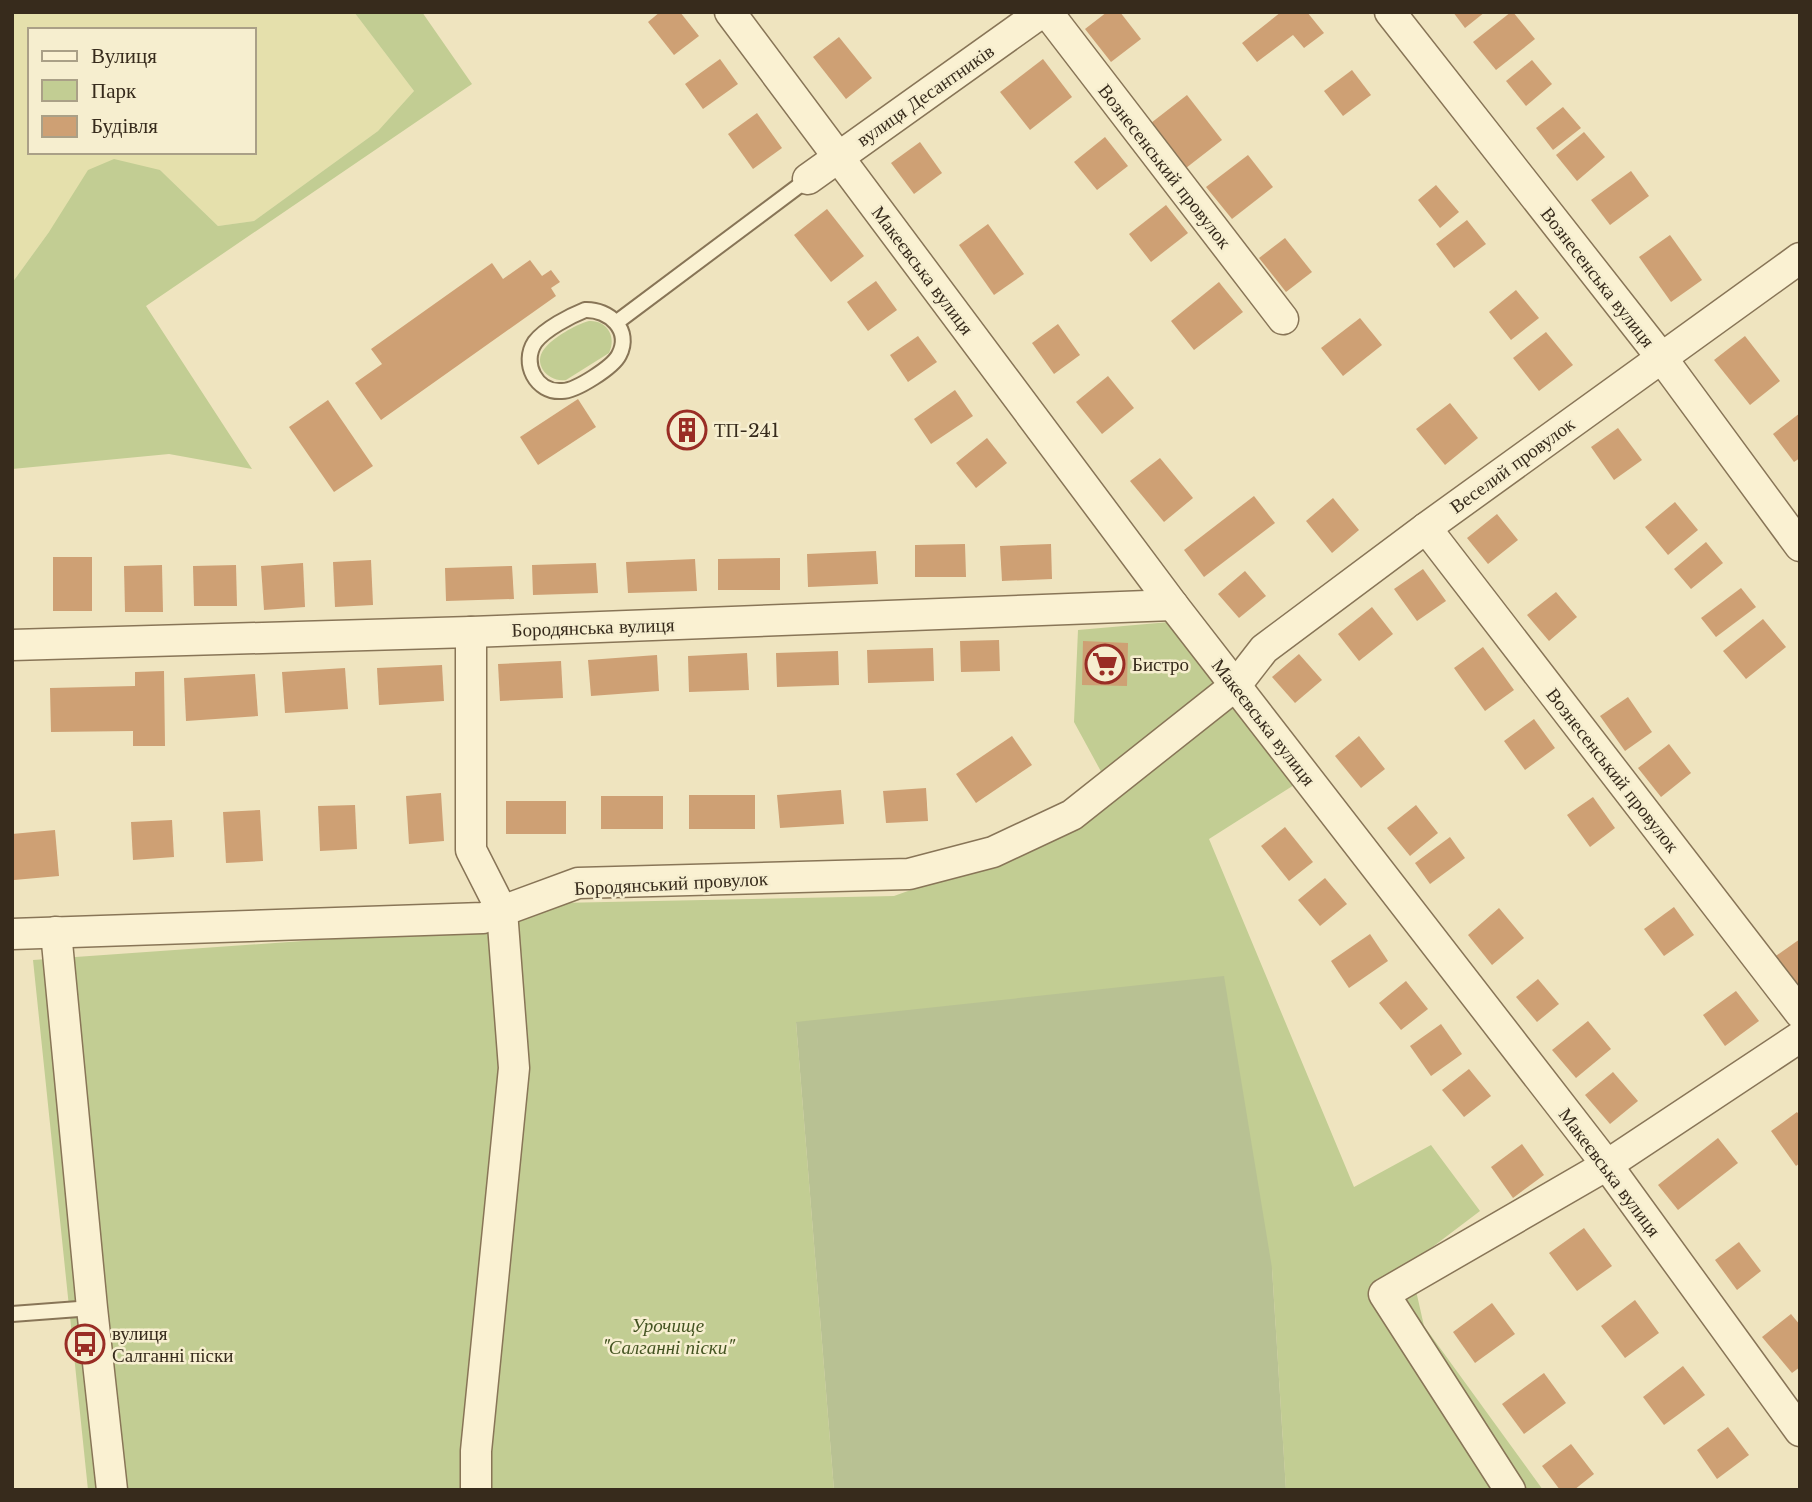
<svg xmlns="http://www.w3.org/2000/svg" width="1812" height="1502" viewBox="0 0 1812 1502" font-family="'Libre Baskerville',serif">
  <rect width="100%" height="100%" fill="#efe4bf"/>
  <path fill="#e5e0ac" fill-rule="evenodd" d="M12,12H354L414,91L378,131L254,221L218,226L160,170L49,232L12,283ZM30,30H254V152H30Z"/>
  <g fill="#c2cd93">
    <polygon points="354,12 422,12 472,84 146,306 252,469 169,454 12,469 12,283 49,232 88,170 114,159 160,170 218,226 254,221 378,131 414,91"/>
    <path d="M589,321C607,320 617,337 609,353L566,380C549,383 531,364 545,348C554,337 575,325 589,321Z"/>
    <polygon points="1181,621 1302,780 1209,839 1354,1187 1431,1145 1480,1211 1410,1264 1424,1326 1543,1490 1286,1490 1272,1268 796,1022 834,1490 88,1490 33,960 486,928 558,903 894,896 1073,832 1116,799 1074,722 1078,630"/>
  </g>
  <polygon fill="#b8c193" points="1224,976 1272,1268 1286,1490 834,1490 796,1022"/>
  <g fill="#cea074">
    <polygon points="660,12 680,12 699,36 674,55 648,22"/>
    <polygon points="1107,12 1120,12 1141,39 1111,62 1085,29"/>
    <polygon points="1281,12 1307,12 1324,33 1304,48 1293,35 1257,62 1242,43"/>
    <polygon points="1453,12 1485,12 1465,28"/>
    <polygon points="1511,12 1513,12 1535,39 1496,70 1473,42"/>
    <polygon points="839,37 872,78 846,99 813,57"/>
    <polygon points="720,59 738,84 703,109 685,84"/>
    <polygon points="1043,59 1072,97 1030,130 1000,92"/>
    <polygon points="1532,60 1552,84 1526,106 1506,81"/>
    <polygon points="1352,70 1371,95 1343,116 1324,91"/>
    <polygon points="1187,95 1222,140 1186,168 1151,123"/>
    <polygon points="1563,107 1581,128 1553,150 1536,128"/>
    <polygon points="757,113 782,148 753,169 728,134"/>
    <polygon points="1584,132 1605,157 1577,181 1556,155"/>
    <polygon points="1105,137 1128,166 1097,190 1074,162"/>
    <polygon points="920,142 942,173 914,194 891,163"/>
    <polygon points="1248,155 1273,187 1232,219 1206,187"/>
    <polygon points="1631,171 1649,196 1610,225 1591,200"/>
    <polygon points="1436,185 1459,212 1440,228 1418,200"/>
    <polygon points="1166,205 1188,233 1151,262 1129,234"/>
    <polygon points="827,209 864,256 831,282 794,235"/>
    <polygon points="1467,220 1486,244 1454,268 1436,244"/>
    <polygon points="988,224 1024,274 994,295 959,245"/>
    <polygon points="1670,235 1702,280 1671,302 1639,257"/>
    <polygon points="1285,238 1312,272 1286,292 1259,258"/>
    <polygon points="530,260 542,276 551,270 560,282 551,288 556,296 381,420 355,383 382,364 371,349 492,263 503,279"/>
    <polygon points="876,281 897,310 868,331 847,302"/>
    <polygon points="1219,282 1243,312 1194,350 1171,321"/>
    <polygon points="1516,290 1539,318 1511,340 1489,312"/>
    <polygon points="1360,318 1382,345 1343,376 1321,348"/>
    <polygon points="1058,324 1080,355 1054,374 1032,343"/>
    <polygon points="1546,332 1573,365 1539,391 1513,358"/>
    <polygon points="918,336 937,362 908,382 890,355"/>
    <polygon points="1745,336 1780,381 1750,405 1714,360"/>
    <polygon points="1108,376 1134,408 1102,434 1076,402"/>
    <polygon points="955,390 973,416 931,444 914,419"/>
    <polygon points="578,399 596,427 538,465 520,437"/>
    <polygon points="328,400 373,466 334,492 289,427"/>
    <polygon points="1450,403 1478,438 1445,465 1416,429"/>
    <polygon points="1800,413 1800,458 1794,462 1773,434"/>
    <polygon points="686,415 701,434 688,445 673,426"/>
    <polygon points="1618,428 1642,460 1614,480 1591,447"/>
    <polygon points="987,438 1007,463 976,488 956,463"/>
    <polygon points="1160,458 1193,498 1164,522 1130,481"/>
    <polygon points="1254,496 1275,523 1204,577 1184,550"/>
    <polygon points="1333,498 1359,530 1332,553 1306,521"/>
    <polygon points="1675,502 1698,530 1668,555 1645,527"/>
    <polygon points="1497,514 1518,540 1488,564 1467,538"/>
    <polygon points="1706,542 1723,563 1691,589 1674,569"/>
    <polygon points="965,544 966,577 915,577 915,545"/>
    <polygon points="1051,544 1052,579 1002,581 1000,546"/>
    <polygon points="876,551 878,584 808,587 807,554"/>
    <rect x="53" y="557" width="39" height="54"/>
    <polygon points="780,558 780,590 718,590 718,559"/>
    <polygon points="695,559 697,591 628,593 626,562"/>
    <polygon points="371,560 373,605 335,607 333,562"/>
    <polygon points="303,563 305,607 264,610 261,566"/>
    <polygon points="596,563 598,593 533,595 532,565"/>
    <polygon points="162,565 163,612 125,612 124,566"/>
    <polygon points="236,565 237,606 194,606 193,566"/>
    <polygon points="512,566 514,599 446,601 445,568"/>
    <polygon points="1423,569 1446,601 1417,621 1394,589"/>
    <polygon points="1245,571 1266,596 1239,618 1218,594"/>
    <polygon points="1741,588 1756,607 1716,637 1701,618"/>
    <polygon points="1556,592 1577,617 1549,641 1527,615"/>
    <polygon points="1372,607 1393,634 1359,661 1338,634"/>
    <polygon points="1763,619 1786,647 1746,679 1723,651"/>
    <polygon points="999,640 1000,671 961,672 960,641"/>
    <polygon points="1083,641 1128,643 1127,686 1082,685"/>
    <polygon points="1483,647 1514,690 1485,711 1454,668"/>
    <polygon points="933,648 934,681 868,683 867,650"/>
    <polygon points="838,651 839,685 777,687 776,653"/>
    <polygon points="747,653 749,690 689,692 688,656"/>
    <polygon points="1299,654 1322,680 1295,703 1272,677"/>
    <polygon points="657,655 659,691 591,696 588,660"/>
    <polygon points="561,661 563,698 500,701 498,664"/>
    <polygon points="442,665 444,701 379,705 377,668"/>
    <polygon points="345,668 348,709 285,713 282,672"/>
    <polygon points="164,671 165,746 133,746 133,731 51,732 50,688 135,686 135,672"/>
    <polygon points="255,674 258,716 186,721 184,678"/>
    <polygon points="1628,697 1652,732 1625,751 1600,716"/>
    <polygon points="1534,719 1555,748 1525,770 1504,741"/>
    <polygon points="1012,736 1032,765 976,803 956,774"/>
    <polygon points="1359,736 1385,769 1361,788 1335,756"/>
    <polygon points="1669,744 1691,773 1661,797 1638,768"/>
    <polygon points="926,788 928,821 886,823 883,791"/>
    <polygon points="841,790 844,824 780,828 777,795"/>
    <polygon points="441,793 444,841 409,844 406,796"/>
    <rect x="689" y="795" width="66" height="34"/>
    <rect x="601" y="796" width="62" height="33"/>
    <polygon points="1593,797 1615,828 1590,847 1567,815"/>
    <rect x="506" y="801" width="60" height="33"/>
    <polygon points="355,805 357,849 320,851 318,806"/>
    <polygon points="1416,805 1438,833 1410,856 1387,828"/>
    <polygon points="260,810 263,861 226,863 223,812"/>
    <polygon points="172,820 174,857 133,860 131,822"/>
    <polygon points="1285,827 1313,862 1289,881 1261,846"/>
    <polygon points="55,830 59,876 14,880 12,834"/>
    <polygon points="1450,837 1465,858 1430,884 1415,863"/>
    <polygon points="1325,878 1347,904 1320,926 1298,900"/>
    <polygon points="1674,907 1694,935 1664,956 1644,929"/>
    <polygon points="1499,908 1524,938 1492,965 1468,935"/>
    <polygon points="1370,934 1388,961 1349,988 1331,961"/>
    <polygon points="1800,939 1800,991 1770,960"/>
    <polygon points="1538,979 1559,1004 1537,1022 1516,997"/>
    <polygon points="1406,981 1428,1009 1401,1030 1379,1003"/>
    <polygon points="1736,991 1759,1021 1725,1046 1703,1015"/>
    <polygon points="1588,1021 1611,1049 1576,1078 1552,1050"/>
    <polygon points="1441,1024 1462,1054 1431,1076 1410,1046"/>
    <polygon points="1469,1069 1491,1096 1464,1117 1442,1090"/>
    <polygon points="1613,1072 1638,1101 1610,1124 1585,1095"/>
    <polygon points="1797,1112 1800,1116 1800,1163 1796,1166 1771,1131"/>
    <polygon points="1718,1138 1738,1163 1678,1210 1658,1185"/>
    <polygon points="1522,1144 1544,1175 1513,1198 1491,1167"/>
    <polygon points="1584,1228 1612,1266 1577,1291 1549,1253"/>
    <polygon points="1739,1242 1761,1271 1737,1290 1715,1260"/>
    <polygon points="1635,1300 1659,1333 1625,1358 1601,1326"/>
    <polygon points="1492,1303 1515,1334 1475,1363 1453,1332"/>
    <polygon points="1791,1314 1800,1325 1800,1367 1792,1373 1762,1337"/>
    <polygon points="1683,1366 1705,1395 1664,1425 1643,1397"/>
    <polygon points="1544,1373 1566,1403 1524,1434 1502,1404"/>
    <polygon points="1728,1427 1749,1455 1717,1479 1697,1450"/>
    <polygon points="1571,1444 1594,1474 1574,1490 1560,1490 1542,1466"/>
  </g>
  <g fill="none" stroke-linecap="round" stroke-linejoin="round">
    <defs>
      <g id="lane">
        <path d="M585,310C609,309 632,330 619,355C613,367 576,391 562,391C536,393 521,363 535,342C545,329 570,316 585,310Z"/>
        <polyline points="617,322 808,179"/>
        <polyline points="12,1314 92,1308"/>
      </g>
      <g id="street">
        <polyline points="730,12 1173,605 1607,1165 1800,1431"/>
        <polyline points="1047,12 1283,319"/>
        <polyline points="1390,12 1661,357 1800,546"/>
        <polyline points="808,179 1042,12"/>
        <polyline points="1426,528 1800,1013"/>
        <polyline points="471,632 471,850 502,911 514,1068 476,1451 476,1490"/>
        <polyline points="12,645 471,632 1173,605"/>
        <polyline points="56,932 92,1308 112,1490"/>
        <polyline points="12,934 483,918 578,883 909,874 993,852 1072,815 1236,685 1264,649 1426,528 1800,258"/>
        <polyline points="1510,1490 1384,1294 1607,1165 1800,1037"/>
      </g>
    </defs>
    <use href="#lane" stroke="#887557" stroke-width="18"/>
    <use href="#street" stroke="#887557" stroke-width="33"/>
    <use href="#lane" stroke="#faf1d2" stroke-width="14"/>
    <use href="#street" stroke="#faf1d2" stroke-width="30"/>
  </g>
  <defs>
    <symbol id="building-ring" viewBox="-11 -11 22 22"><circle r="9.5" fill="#f6eecf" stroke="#992d25" stroke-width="1.5"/><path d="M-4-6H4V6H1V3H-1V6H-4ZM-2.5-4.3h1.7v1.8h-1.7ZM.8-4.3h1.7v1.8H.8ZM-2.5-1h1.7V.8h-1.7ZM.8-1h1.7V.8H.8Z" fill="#992d25"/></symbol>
    <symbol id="supermarket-ring" viewBox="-11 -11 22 22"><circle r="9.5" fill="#f6eecf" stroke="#992d25" stroke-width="1.5"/><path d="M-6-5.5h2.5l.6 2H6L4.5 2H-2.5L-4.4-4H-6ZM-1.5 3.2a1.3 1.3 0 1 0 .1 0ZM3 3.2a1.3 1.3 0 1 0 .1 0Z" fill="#992d25"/></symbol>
    <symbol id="bus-ring" viewBox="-11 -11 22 22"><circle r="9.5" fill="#f6eecf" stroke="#992d25" stroke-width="1.5"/><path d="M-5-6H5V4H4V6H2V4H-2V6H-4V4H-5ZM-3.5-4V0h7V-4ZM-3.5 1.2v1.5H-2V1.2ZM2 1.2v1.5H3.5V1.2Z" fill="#992d25"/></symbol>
  </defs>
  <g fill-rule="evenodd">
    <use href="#building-ring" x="665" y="408" width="44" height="44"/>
    <use href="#supermarket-ring" x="1083" y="642" width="44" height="44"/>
    <use href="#bus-ring" x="63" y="1322" width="44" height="44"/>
  </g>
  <g text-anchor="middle" stroke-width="5" stroke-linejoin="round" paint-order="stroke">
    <g font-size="19" fill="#372b1c" stroke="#f6eecf">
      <text transform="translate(925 95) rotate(-35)" y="7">вулиця Десантників</text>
      <text transform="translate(1165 166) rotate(52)" y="7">Вознесенський провулок</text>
      <text transform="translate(923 270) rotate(53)" y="7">Макеєвська вулиця</text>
      <text transform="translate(1598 277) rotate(52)" y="7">Вознесенська вулиця</text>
      <text transform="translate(1512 465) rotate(-36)" y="7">Веселий провулок</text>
      <text transform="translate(593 627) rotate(-2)" y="7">Бородянська вулиця</text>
      <text transform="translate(1264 722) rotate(52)" y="7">Макеєвська вулиця</text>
      <text transform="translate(1613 770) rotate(52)" y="7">Вознесенський провулок</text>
      <text transform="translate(671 883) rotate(-3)" y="7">Бородянський провулок</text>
      <text transform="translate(1610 1172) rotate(53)" y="7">Макеєвська вулиця</text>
    </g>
    <g font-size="19" fill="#372b1c" stroke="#f6eecf" text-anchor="start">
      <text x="714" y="437">ТП-241</text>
      <text x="1132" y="671">Бистро</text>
      <text x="112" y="1340">вулиця<tspan x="112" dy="22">Салганні піски</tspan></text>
    </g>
    <g font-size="19" font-style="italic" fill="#445422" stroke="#f6eecf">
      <text x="668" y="1332">Урочище<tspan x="668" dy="22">"Салганні піски"</tspan></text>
    </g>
  </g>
  <rect width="1812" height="1502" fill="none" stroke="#372b1c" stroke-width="28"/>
  <rect x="28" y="28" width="228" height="126" fill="#f6eecf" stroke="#aaa087" stroke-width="2"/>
  <rect x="42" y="51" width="35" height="10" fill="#faf1d2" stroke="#aaa087" stroke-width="2"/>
  <text x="91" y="63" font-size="21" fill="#372b1c">Вулиця</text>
  <rect x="42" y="80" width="35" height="21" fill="#c2cd93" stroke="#aaa087" stroke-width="2"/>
  <text x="91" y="98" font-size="21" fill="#372b1c">Парк</text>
  <rect x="42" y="116" width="35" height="21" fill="#cea074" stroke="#aaa087" stroke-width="2"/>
  <text x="91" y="133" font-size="21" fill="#372b1c">Будівля</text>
</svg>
